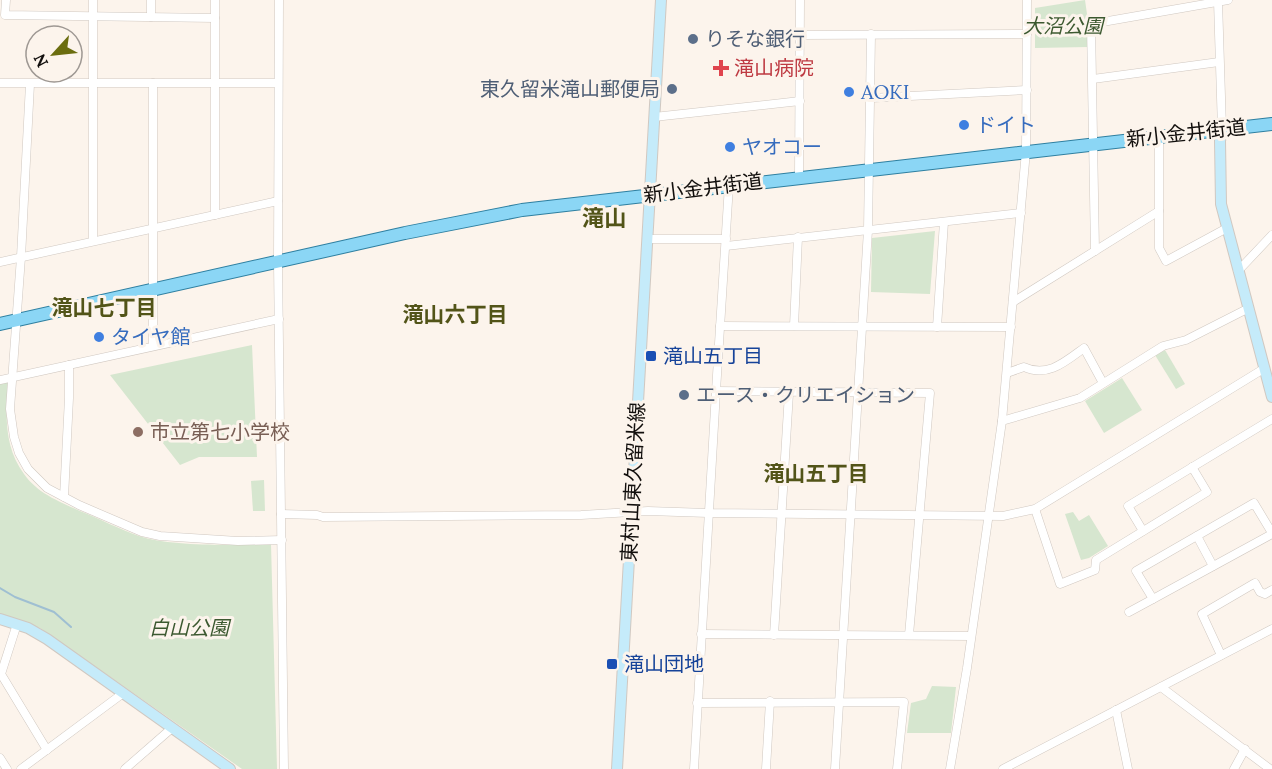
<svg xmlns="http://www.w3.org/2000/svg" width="1272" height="769" viewBox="0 0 1272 769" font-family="Lora,'Noto Sans JP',serif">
  <rect width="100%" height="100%" fill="#fcf4ec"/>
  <g fill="#d6e6cf">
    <polygon points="1085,0 1088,21 1087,23 1088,47 1035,48 1035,8"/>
    <polygon points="935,231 930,294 871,292 872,238"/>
    <polygon points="252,345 257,457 199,457 180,465 110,375"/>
    <polygon points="1165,350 1185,384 1176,389 1155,355"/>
    <polygon points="1122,378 1142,410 1104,433 1085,401"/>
    <path d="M9,382C5,414 4,447 24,474C37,493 60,502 80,511C100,519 119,529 139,536C172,547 235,545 271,544L277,769H242L40,628L0,614V384Z"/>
    <polygon points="264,480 265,511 253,511 251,481"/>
    <polygon points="1073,512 1079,521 1089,515 1108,546 1089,558 1081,560 1065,514"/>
    <polygon points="932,686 956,687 951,733 907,733 911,703 926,699"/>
  </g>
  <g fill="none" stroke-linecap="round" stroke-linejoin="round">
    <polyline stroke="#9fbfd2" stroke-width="2" points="0,588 15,597 54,612 71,627"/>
    <defs>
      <g id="street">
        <polyline points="6,0 5,15 215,18"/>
        <polyline points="93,0 93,241"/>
        <polyline points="215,0 215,215"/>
        <polyline points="279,0 278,262 284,769"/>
        <polyline points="1218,1 1222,129"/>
        <polyline points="151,17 151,0"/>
        <polyline points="800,35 1027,34"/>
        <polyline points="1093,79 1219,62"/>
        <polyline points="0,83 278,83"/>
        <polyline points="153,83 153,346"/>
        <polyline points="30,84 21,257 10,409 14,437 19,453 28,469 47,488 79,505 142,532 160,536 238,541 282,540"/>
        <polyline points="871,98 1027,90"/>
        <polyline points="654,117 800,101"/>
        <polyline points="1159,136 1159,248 1166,261 1227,228"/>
        <polyline points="799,177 800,0"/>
        <polyline points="647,239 726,239"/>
        <polyline points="726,246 1021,213"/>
        <polyline points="1095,251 1091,24 1228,0"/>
        <polyline points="0,262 278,201"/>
        <polyline points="1238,271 1272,235"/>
        <polyline points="1013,302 1159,211"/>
        <polyline points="720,326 1011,327"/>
        <polyline points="794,326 798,237"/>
        <polyline points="937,327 944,222"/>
        <path d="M1007,373L1024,367C1047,378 1065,362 1084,348L1103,383"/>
        <polyline points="0,380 279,319"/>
        <polyline points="716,391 729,185"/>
        <polyline points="1002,421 1080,398 1163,346 1186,340 1249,308"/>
        <polyline points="64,497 69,398 69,365"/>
        <polyline points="1035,509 1060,584 1095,570 1096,560 1207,492 1192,467"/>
        <polyline points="281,514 317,515 323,517 581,515 648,511 708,513 1003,516 1035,509 1265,368"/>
        <polyline points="1143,531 1128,506 1272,419"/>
        <polyline points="1272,533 1254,503 1136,571 1153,599 1272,534"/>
        <polyline points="1197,536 1213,566"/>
        <polyline points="1129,612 1153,599"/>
        <polyline points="17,624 1,674 47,750"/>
        <polyline points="701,634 971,636"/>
        <polyline points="774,635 789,393"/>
        <polyline points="1221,655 1202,614 1255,583 1260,592 1265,594 1272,590"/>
        <polyline points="1161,687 1270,769"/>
        <polyline points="697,703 904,702 897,769"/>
        <polyline points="1116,710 1128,769"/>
        <polyline points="0,758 7,769"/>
        <polyline points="21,769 122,694"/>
        <polyline points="125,769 172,728"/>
        <polyline points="694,769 716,391 930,393 909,635"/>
        <polyline points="766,769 770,701"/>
        <polyline points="835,769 868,230 871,34"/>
        <polyline points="950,769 967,668 1002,421 1026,151 1027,0"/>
        <polyline points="1003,769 1272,629"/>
        <polyline points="1234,769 1245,749"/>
      </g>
      <g id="secondary">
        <polyline points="1222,129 1220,141 1221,204 1272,397"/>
        <polyline points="0,619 28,628 47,639 230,769"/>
        <polyline points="617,769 661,0"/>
      </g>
      <polyline id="primary" points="0,324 405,233 522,210 1272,124"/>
    </defs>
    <use href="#street" stroke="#d0c8c1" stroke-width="9"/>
    <use href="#secondary" stroke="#d0c8c1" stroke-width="12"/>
    <use href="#primary" stroke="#2e7fa0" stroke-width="14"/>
    <use href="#street" stroke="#fff" stroke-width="8"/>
    <use href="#secondary" stroke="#c5ebfa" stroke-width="10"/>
    <use href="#primary" stroke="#8bd6f5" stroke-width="12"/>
  </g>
  <g fill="#5c6f8a" stroke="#fcf4ec" stroke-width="2">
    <circle cx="693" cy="39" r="6"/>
    <circle cx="672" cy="89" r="6"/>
    <circle cx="684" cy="395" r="6"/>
  </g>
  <path fill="#e0444e" stroke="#fcf4ec" stroke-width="2" d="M718 59h6v6h6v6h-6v6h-6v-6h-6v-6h6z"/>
  <g fill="#3f7fe0" stroke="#fcf4ec" stroke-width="2">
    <circle cx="849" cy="92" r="6"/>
    <circle cx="964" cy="125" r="6"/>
    <circle cx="730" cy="147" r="6"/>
    <circle cx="99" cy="337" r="6"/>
  </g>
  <g fill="#1a4fb4" stroke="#fcf4ec" stroke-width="2">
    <rect x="645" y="350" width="12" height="12" rx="3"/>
    <rect x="606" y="658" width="12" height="12" rx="3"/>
  </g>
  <circle fill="#8d6e63" stroke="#fcf4ec" stroke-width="2" cx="138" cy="432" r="6"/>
  <g text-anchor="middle" stroke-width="6" stroke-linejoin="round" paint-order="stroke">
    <g font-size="20" font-style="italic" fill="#3c5930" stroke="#fcf4ec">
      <text x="1063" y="33">大沼公園</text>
      <text x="189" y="635">白山公園</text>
    </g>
    <g font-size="20" fill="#4e5e75" stroke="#fcf4ec" text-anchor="start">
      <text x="705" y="46">りそな銀行</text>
      <text x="660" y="96" text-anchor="end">東久留米滝山郵便局</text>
      <text x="696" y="402">エース・クリエイション</text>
    </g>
    <g font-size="20" fill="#be3a42" stroke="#fcf4ec" text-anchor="start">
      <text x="734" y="75">滝山病院</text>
    </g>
    <g font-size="20" fill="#366cbe" stroke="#fcf4ec" text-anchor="start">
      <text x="861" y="99">AOKI</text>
      <text x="976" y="132">ドイト</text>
      <text x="742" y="154">ヤオコー</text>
      <text x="111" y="344">タイヤ館</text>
    </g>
    <g font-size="20" fill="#120f0d" stroke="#fcf4ec">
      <text transform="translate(1186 133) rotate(-6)" y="7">新小金井街道</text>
      <text transform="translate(703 188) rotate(-7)" y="7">新小金井街道</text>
      <text transform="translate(633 482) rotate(-87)" y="7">東村山東久留米線</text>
    </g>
    <g font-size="20" fill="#164399" stroke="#fcf4ec" text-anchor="start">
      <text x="663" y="363">滝山五丁目</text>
      <text x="624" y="671">滝山団地</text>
    </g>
    <g font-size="20" fill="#785e54" stroke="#fcf4ec" text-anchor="start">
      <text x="150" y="439">市立第七小学校</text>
    </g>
    <g font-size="21" font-weight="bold" fill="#525418" stroke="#fcf4ec">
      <text x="104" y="315">滝山七丁目</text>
      <text x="455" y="322">滝山六丁目</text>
      <text x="816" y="481">滝山五丁目</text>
    </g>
    <g font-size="22" font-weight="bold" fill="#525418" stroke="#fcf4ec">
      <text x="604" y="226">滝山</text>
    </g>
  </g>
  <g transform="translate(54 54) rotate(243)"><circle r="28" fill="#fcf4ec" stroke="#9e9893" stroke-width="1.5"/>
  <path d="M0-4.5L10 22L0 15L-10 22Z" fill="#6b6d0f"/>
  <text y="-9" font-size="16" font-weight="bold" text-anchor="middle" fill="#120f0d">N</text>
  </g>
</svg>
